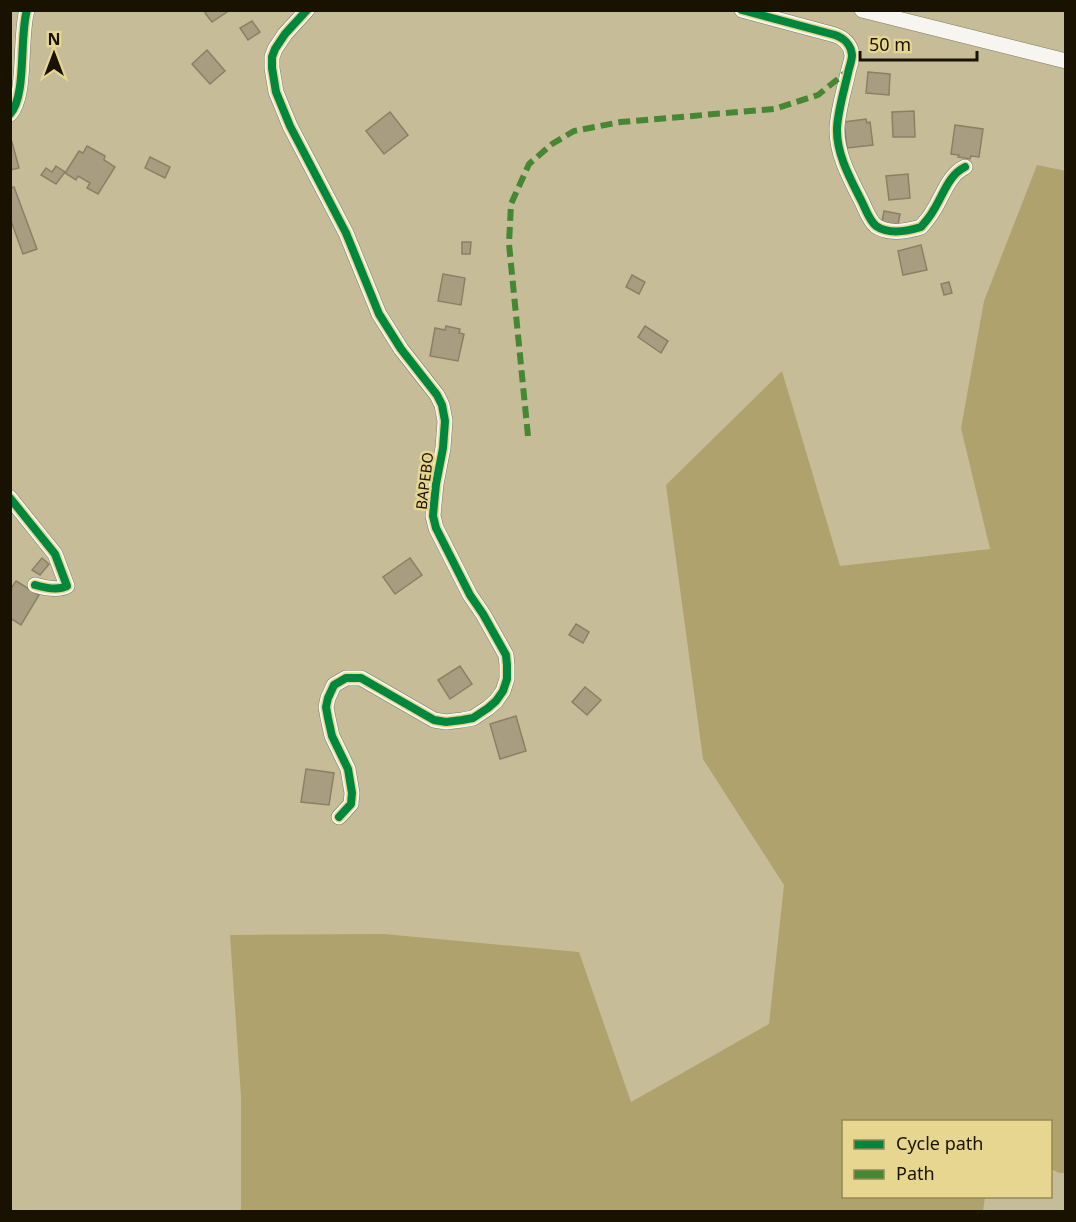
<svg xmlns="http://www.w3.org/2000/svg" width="1076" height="1222" viewBox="0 0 1076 1222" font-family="'Noto Sans',sans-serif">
  <rect width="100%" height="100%" fill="#c6bd98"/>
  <polygon fill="#afa26c" points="1037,165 1066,171 1065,1173 1059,1173 1051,1169 1050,1122 844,1122 844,1196 985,1197 983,1211 241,1211 241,1096 230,935 384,934 579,952 631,1102 769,1024 784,885 703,759 666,485 782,371 840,566 990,549 961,428 984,301"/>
  <g fill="#a99d81" stroke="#8b8063" stroke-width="1.5">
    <polygon points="208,10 230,10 212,22 205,13"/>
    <polygon points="252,21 260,32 248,40 240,28"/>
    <polygon points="207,50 225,71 210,84 192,64"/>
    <polygon points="868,72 890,74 889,95 866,93"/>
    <polygon points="914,111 915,137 893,137 892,112"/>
    <polygon points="390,112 408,135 384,154 366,131"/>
    <polygon points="866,119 867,123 870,122 873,145 847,148 844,122"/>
    <polygon points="955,125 983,129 979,157 971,156 970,159 958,157 959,155 951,154"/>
    <polygon points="12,142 19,168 10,170 10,143"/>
    <polygon points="87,146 105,156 104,160 115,167 98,194 87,188 90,183 78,176 76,180 65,173 79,151 83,153"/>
    <polygon points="150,157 170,167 165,178 145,168"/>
    <polygon points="56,166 65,172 56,184 41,175 46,168 52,172"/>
    <polygon points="908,174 910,198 889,200 886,176"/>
    <polygon points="14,187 37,249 23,254 10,218 10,188"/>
    <polygon points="884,211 900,214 898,225 882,222"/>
    <polygon points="462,242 471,242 470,254 462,254"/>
    <polygon points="921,245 927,270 903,275 898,251"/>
    <polygon points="443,274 465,278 461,305 438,301"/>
    <polygon points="632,275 645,282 639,294 626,287"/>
    <polygon points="949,282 952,293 944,295 941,284"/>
    <polygon points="446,326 460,329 459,333 464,334 458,361 430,356 435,328 445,330"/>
    <polygon points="645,326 668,341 661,353 638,337"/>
    <polygon points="42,558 49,564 40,575 32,570"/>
    <polygon points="410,558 422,575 395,594 383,577"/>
    <polygon points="16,581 39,595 21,625 10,618 10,590"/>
    <polygon points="576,624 589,632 583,643 569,635"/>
    <polygon points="460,666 472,684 450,699 438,680"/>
    <polygon points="585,687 601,700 587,715 572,702"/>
    <polygon points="516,716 526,751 500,759 490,724"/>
    <polygon points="306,769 334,773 329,805 301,802"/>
  </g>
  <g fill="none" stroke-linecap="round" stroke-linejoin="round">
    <defs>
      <g id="street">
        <polyline points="307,10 285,34 275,49 272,57 272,68 276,92 290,126 346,233 379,314 401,349 437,395 442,405 445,421 443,448 436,484 434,504 433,516 436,528 470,595 483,614 506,655 507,665 507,679 503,691 496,701 488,708 473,718 462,720 446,722 434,720 361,678 346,678 334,685 328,698 326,707 328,718 332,736 348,769 352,793 351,804 339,817"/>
        <path d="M742,10L835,35C844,38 851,45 852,55C852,61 849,67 848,73C844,91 838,110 837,128C836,154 851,180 862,202C866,210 869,220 876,226C889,235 908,231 921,227C925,222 930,217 933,211C943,196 948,175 965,167"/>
        <polyline points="862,10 1066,61"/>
        <path d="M10,114C27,96 19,37 27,10"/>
        <path d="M10,498L55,554L67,586C58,591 45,588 35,585"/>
      </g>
    </defs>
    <use href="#street" stroke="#7e785d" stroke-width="16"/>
    <use href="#street" stroke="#f6f5f0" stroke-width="15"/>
    <polyline stroke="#458732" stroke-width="6" stroke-dasharray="12 6" stroke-linecap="butt" points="528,436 509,244 511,204 529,164 552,144 574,131 621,122 774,109 818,95 849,70"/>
    <defs>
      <g id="cycleway">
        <polyline points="307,10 285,34 275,49 272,57 272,68 276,92 290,126 346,233 379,314 401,349 437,395 442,405 445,421 443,448 436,484 434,504 433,516 436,528 470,595 483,614 506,655 507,665 507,679 503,691 496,701 488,708 473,718 462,720 446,722 434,720 361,678 346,678 334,685 328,698 326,707 328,718 332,736 348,769 352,793 351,804 339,817"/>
        <path d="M742,10L835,35C844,38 851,45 852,55C852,61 849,67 848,73C844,91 838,110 837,128C836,154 851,180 862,202C866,210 869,220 876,226C889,235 908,231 921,227C925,222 930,217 933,211C943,196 948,175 965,167"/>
        <path d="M10,114C27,96 19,37 27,10"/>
        <path d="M10,498L55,554L67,586C58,591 45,588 35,585"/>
      </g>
    </defs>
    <use href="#cycleway" stroke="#e7d690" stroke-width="11"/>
    <use href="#cycleway" stroke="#00873e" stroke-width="8"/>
  </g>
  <g text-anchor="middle" stroke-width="5" stroke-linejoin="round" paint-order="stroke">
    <g font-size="15" fill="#191200" stroke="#e7d690">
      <text transform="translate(425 481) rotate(-83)" y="5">ВАРЕВО</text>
    </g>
  </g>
  <rect width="1076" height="1222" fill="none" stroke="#191200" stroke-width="24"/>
  <rect x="842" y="1120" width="210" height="78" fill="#e7d690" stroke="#958856" stroke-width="1.5"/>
  <rect x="854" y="1140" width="30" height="9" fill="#00873e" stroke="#958856" stroke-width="1.5"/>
  <text x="896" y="1150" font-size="18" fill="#191200">Cycle path</text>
  <rect x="854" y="1170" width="30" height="9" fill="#458732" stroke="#958856" stroke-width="1.5"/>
  <text x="896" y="1180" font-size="18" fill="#191200">Path</text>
  <g transform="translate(54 54)" stroke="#e7d690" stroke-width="4.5" paint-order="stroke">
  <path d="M0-4.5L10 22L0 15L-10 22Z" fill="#191200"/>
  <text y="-9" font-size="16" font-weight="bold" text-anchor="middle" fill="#191200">N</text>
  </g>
  <path d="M860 51v9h117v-9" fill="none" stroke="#191200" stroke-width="3"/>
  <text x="869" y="51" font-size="18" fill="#191200" stroke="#e7d690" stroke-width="4.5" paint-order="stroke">50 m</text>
</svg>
